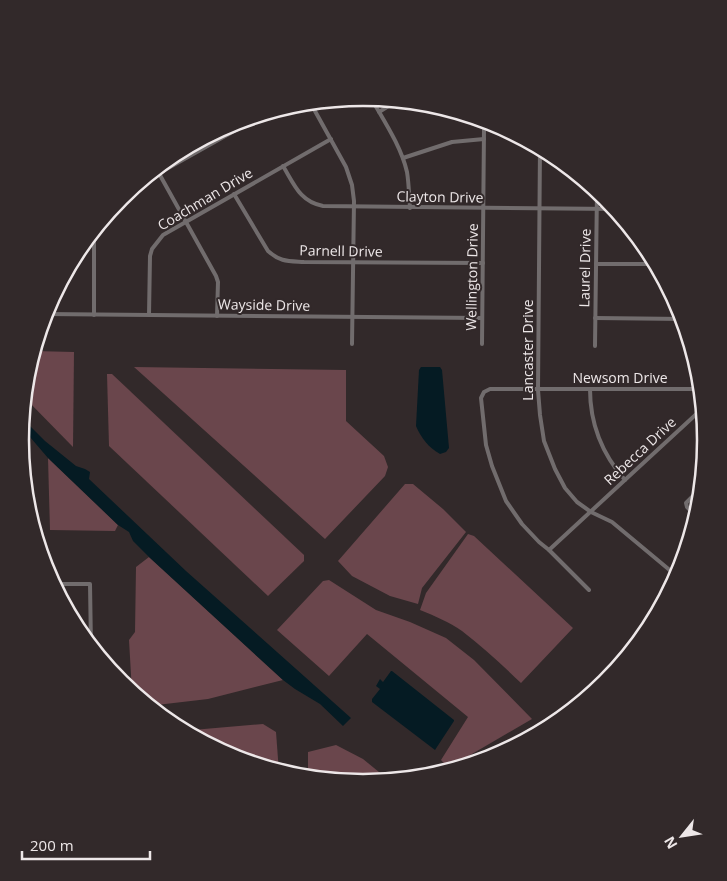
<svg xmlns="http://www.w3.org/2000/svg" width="727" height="881" viewBox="0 0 727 881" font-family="'Open Sans',sans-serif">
  <rect width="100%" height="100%" fill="#32292a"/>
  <g fill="#6a464c">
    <polygon points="33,351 74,352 73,447 24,397 27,373"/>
    <polygon points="134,367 346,370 346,421 384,456 388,467 385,476 325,539"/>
    <polygon points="107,374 112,374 304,555 304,561 268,596 109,446"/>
    <polygon points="48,458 118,525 115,531 50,530"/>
    <polygon points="405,484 413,484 443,509 466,532 422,588 418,604 390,596 352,576 338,561"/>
    <path d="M468,534L474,536L573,628L521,683C502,665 483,647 462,631C449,622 435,616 420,610L426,593Z"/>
    <polygon points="149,557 283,680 208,699 148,706 132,692 129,640 135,632 136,567"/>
    <polygon points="329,580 376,610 410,622 446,638 474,660 532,719 448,768 441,760 468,717 367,634 329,676 277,630 323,581"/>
    <polygon points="263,724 276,732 279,772 232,758 181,731"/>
    <polygon points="336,745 363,759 390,781 363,784 308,779 308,752"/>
  </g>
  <g fill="#051b23">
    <path d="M421,367H440L442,370L449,448L446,452L440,454C429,448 421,438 416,426L419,370Z"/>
    <polygon points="22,418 45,441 76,466 85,469 90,472 89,479 186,571 351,718 343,726 320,704 295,689 283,680 149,557 133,541 129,532 118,525 48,458 30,437 21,429"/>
    <polygon points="391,671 392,671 454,720 454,721 435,750 372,702 372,699 380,689 376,686 380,679 383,682"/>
  </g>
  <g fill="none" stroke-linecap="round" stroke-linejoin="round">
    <g stroke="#716c6d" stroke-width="4">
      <path d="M371,98C384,121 401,146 407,172C409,184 409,196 410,208"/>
      <polyline points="310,102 346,167 352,185 354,201 352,344"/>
      <polyline points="379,112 398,100"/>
      <polyline points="540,147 538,390 540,415 544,441 555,469 565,488 577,502 591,512 612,522 678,577"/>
      <polyline points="403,158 452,142 484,139"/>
      <path d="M283,166C294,184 300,202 323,206L616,209"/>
      <polyline points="156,168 216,276 218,282 217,316"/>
      <polyline points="131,189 266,113"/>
      <path d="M234,194L268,251C280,262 288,261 304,262L483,263"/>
      <polyline points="596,264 657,264"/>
      <polyline points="45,314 482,318"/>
      <polyline points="94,315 94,229"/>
      <polyline points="149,315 150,256 152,249 163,235 331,139"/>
      <polyline points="595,318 684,319"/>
      <polyline points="482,344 484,129 483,120"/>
      <polyline points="595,346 597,190"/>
      <path d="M590,389C590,423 602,454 625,480"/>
      <polyline points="697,517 687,507 686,503 702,487"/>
      <polyline points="549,550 704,407"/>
      <polyline points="53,584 90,584 91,647"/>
      <polyline points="589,590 549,550 539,542 522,524 506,501 492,466 486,445 481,398 484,392 490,389 702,389"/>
      <polyline points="82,636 91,636"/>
    </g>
    <polyline stroke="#716c6d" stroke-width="5" points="475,764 559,717 573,711"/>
  </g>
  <g text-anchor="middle" stroke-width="4" stroke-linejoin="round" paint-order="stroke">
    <g font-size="14" fill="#ede7e8" stroke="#32292a">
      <text transform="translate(440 197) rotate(1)" y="5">Clayton Drive</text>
      <text transform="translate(205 199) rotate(-31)" y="5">Coachman Drive</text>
      <text transform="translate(341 251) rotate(1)" y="5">Parnell Drive</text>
      <text transform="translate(585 268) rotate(-89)" y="5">Laurel Drive</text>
      <text transform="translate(472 277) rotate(-89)" y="5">Wellington Drive</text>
      <text transform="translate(264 305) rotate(1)" y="5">Wayside Drive</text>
      <text transform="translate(528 350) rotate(-90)" y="5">Lancaster Drive</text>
      <text x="620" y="383">Newsom Drive</text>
      <text transform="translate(640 451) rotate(-43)" y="5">Rebecca Drive</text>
    </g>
  </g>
  <path d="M0 0H727V881H0ZM29 440a334 334 0 1 1 668 0a334 334 0 1 1-668 0Z" fill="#32292a" fill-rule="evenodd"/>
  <path fill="none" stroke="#ede7e8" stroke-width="2.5" d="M29 440a334 334 0 1 1 668 0a334 334 0 1 1-668 0Z"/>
  <g transform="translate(682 836) rotate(240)" stroke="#32292a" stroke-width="4" paint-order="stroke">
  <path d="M0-4L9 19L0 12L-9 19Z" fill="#ede7e8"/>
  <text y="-8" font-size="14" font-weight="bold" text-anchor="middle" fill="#ede7e8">N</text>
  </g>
  <path d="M22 851v8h128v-8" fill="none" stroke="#ede7e8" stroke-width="2.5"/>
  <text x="30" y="851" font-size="15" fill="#ede7e8" stroke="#32292a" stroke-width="4" paint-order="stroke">200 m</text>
</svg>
